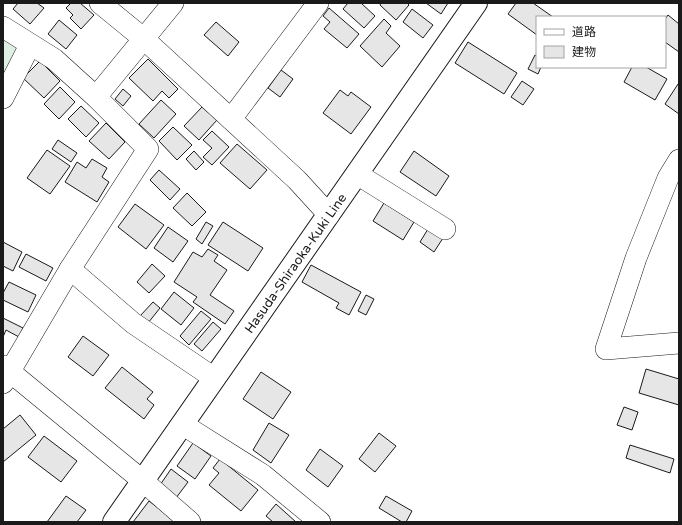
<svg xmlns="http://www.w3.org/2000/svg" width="682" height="525" viewBox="0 0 682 525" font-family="'Varela Round','Noto Sans JP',sans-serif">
  <rect width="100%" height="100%" fill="#fff"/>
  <polygon fill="#e0efe3" stroke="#6a6a6a" points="3,35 19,44 3,77"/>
  <g fill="#e6e6e6" stroke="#1a1a1a">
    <polygon points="18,3 37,3 44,8 30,24 13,9"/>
    <polygon points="71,3 80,3 94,15 81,29 70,18 73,15 66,8"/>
    <polygon points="348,3 361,3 375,16 364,28 343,9"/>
    <polygon points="381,3 407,3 409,5 396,20 380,5"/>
    <polygon points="426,3 448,3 441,14"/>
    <polygon points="516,3 533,3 553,17 537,17 537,35 508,14"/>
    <polygon points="329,8 359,34 347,48 324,29 330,22 323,16"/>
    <polygon points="412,9 433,25 423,38 403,22"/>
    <polygon points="668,15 679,24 679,52 665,42 665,19"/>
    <polygon points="384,19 391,26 386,33 400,46 382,67 360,46"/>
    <polygon points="59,20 77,35 66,49 48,34"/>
    <polygon points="216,22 239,42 228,56 204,35"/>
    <polygon points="468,42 517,73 504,94 455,63"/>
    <polygon points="535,55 537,56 537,67 541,67 538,74 528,69"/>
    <polygon points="148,59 178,89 169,98 162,91 153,101 129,78"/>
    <polygon points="40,61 60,81 44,98 23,78"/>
    <polygon points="632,67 646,67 667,79 655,100 624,82"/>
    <polygon points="281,70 293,79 280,97 268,88"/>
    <polygon points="522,81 534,89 523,105 511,97"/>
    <polygon points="678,84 679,85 679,114 665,104"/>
    <polygon points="60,87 75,102 59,119 44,104"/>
    <polygon points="123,89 131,96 123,106 115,99"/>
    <polygon points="340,90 348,96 351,92 371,107 351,134 323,113"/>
    <polygon points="161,100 176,114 154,138 139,124"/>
    <polygon points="81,106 99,123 86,137 68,119"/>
    <polygon points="202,107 217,120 199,140 184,126"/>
    <polygon points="106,123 125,142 109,159 89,141"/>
    <polygon points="173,127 192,145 177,160 159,141"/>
    <polygon points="212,131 229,147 212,165 203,157 212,148 203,140"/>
    <polygon points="58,140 77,153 71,162 52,149"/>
    <polygon points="237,144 267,170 250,189 220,163"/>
    <polygon points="47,150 70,166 50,194 27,178"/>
    <polygon points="194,151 204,162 196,170 186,159"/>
    <polygon points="414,151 449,176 436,196 400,172"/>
    <polygon points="92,159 107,168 102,177 109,182 97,202 65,182 77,162 86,168"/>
    <polygon points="159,170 180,189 170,200 150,180"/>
    <polygon points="187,193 206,212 192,226 173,208"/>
    <polygon points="384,203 414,222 403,240 373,221"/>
    <polygon points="135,204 164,225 146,249 118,227"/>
    <polygon points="206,222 213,226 202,244 196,239"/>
    <polygon points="223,222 263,248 248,271 208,245"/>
    <polygon points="168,227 188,241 173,262 154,248"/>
    <polygon points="428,229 443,238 434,252 420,242"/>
    <polygon points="3,242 22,252 13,271 3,266"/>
    <polygon points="208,249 218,255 214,261 227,270 210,295 234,311 225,324 193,302 197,297 174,282 193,252 202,257"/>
    <polygon points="26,254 53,268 46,281 19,267"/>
    <polygon points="152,264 165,276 149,293 137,282"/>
    <polygon points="311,265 361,292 349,315 336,308 339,303 302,282"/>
    <polygon points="9,282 36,295 28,312 3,300 3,293"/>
    <polygon points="174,292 194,308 181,325 161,309"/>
    <polygon points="366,295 374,299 366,315 358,311"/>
    <polygon points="153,302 160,308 148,323 140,316"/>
    <polygon points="201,311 211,319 189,345 180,336"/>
    <polygon points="3,318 23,328 19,337 6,330 3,337"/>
    <polygon points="213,322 221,329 202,351 194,344"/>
    <polygon points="83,336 109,355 93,376 68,357"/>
    <polygon points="122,367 153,392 147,399 154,405 144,419 105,388"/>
    <polygon points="646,369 679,379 679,405 639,393"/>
    <polygon points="261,372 291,392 273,419 243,399"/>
    <polygon points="624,407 638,412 632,430 617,425"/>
    <polygon points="20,415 36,435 3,462 3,429"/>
    <polygon points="269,423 289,435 271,463 253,450"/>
    <polygon points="379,433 396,446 375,472 359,459"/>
    <polygon points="44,436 77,461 61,482 28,457"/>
    <polygon points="193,443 211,456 195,479 177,466"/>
    <polygon points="630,445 674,459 670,473 626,458"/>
    <polygon points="320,449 343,466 328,487 306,470"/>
    <polygon points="220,459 258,490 241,511 209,485 219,473 213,468"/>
    <polygon points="171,469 188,482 176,498 160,485"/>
    <polygon points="66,496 86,510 77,522 47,522"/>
    <polygon points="386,496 412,511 406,522 402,522 379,508"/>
    <polygon points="149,501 176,522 133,522"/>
    <polygon points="276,504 296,522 273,522 266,516"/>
  </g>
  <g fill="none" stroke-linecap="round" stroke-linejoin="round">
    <defs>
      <g id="minor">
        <polyline points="100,3 144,39 297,180 329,215"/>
        <polyline points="3,27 54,59 96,97 148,149 70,269 3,383"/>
        <polyline points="96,97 173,3"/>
        <polyline points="3,98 30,45"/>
        <polyline points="231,119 318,3"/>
        <polyline points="679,160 668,178 636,258 606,349 679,343"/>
        <polyline points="357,174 445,229"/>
        <polyline points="70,269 133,323 214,378"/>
        <polyline points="3,366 143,481 190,522"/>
        <polyline points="182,424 263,475 320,522"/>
      </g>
      <polyline id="major" points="114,522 476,3"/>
    </defs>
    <use href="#minor" stroke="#1a1a1a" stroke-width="22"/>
    <use href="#major" stroke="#1a1a1a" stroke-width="24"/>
    <use href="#minor" stroke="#fff" stroke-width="21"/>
    <use href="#major" stroke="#fff" stroke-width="22"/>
  </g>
  <g text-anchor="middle" stroke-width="3" stroke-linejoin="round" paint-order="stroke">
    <g font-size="13" fill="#1a1a1a" stroke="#fff">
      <text transform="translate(295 263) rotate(-55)" y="5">Hasuda-Shiraoka-Kuki Line</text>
    </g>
  </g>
  <rect width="682" height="525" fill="none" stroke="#1a1a1a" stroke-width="8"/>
  <rect x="536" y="16" width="130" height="52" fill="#ffffff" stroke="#a3a3a3"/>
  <rect x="544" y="29" width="20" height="6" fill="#ffffff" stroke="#a3a3a3"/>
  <text x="572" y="36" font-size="12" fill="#1a1a1a">道路</text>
  <rect x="544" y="46" width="20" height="12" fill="#e6e6e6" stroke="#a3a3a3"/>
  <text x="572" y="56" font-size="12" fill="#1a1a1a">建物</text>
</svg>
